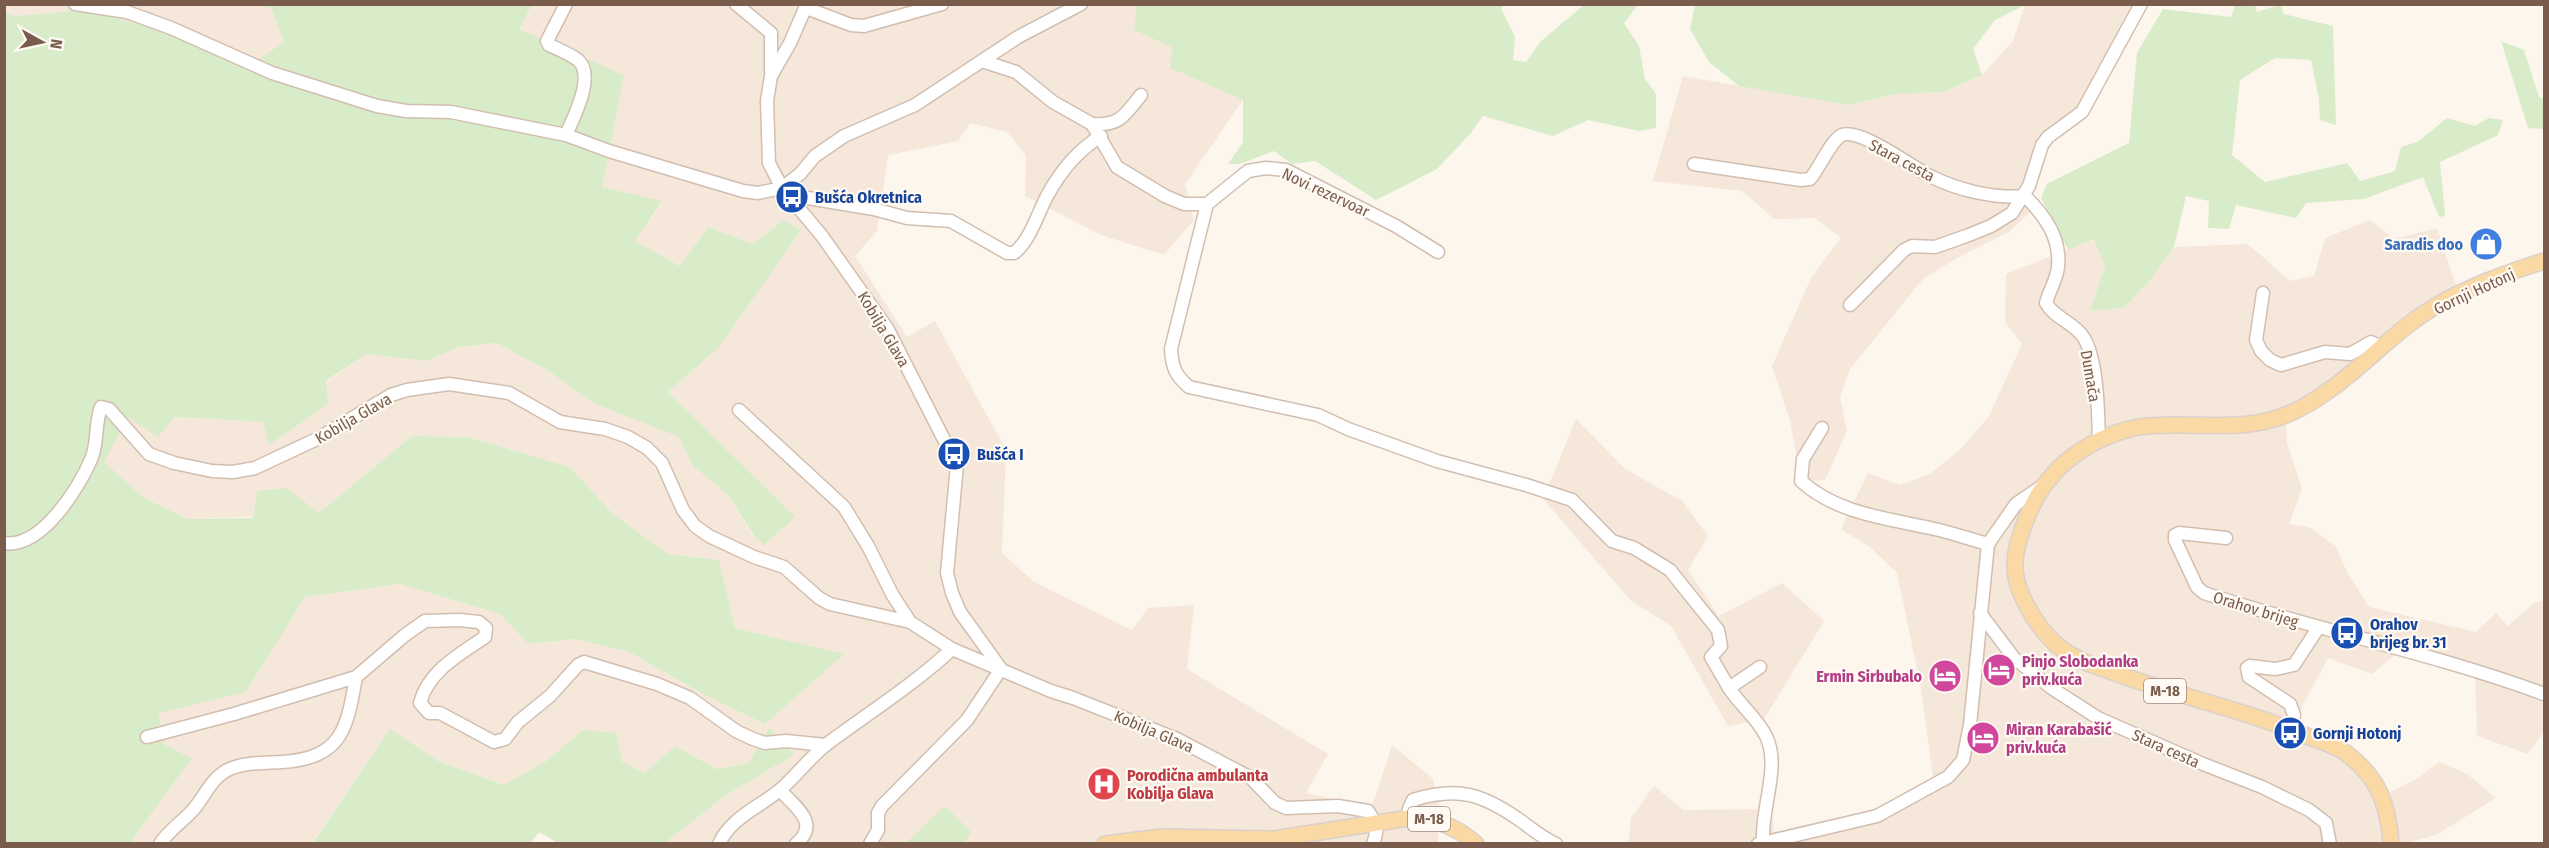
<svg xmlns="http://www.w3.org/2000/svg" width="2549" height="848" viewBox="0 0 2549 848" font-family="'Fira Sans Condensed',sans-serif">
  <rect width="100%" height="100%" fill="#fdf6ec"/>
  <g fill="#f5e8da">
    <polygon points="4,5 254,5 271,8 284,42 246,69 166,31 82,10 15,16 5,12"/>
    <polygon points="532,5 1137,5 1135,30 1173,47 1170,68 1243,100 1185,184 1194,220 1164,255 1101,235 1025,196 1026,155 1007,132 970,123 958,141 888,155 877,231 855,256 907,337 935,321 1006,450 1002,553 1034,582 1132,630 1148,608 1194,605 1187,669 1328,754 1306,793 1372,807 1392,745 1433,779 1439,802 1438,843 665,843 726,795 793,755 769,728 748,763 717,769 675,746 645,773 621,762 583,730 546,761 504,785 438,761 390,730 312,843 130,843 192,758 164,744 159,712 246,692 304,597 400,584 500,614 528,644 576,639 629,652 705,695 843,654 735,628 719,560 668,554 612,513 570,467 467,437 412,436 319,514 188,519 144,498 103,462 128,417 175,417 263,422 269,445 326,382 366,354 426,361 459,347 497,343 547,370 595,404 679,437 693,466 728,495 753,536 794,517 668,392 719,347 784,220 752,244 708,227 680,266 635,241 662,202 602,187 623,75 519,29"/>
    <polygon points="2025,5 2141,5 2082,112 2048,137 2025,196 2036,207 2009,232 1957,258 1923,279 1850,369 1840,397 1847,431 1825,480 1801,481 1790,421 1772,366 1811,278 1841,238 1815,218 1774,219 1742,191 1653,181 1683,76 1849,105 1896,94 1943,92 1982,75 2013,41"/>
    <polygon points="2370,220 2394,239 2437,228 2459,294 2286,414 2287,443 2302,489 2289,524 2309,527 2336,546 2346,570 2369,607 2476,632 2496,613 2508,626 2534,603 2544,600 2544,731 2528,754 2477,736 2475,671 2401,650 2372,674 2328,658 2290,729 2344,751 2382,796 2418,778 2439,762 2467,774 2496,798 2436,835 2406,843 1628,844 1631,818 1654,786 1683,810 1772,809 1774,838 1857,822 1934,785 1921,688 1897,573 1870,547 1841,529 1868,473 1900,485 1930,474 1963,447 1989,416 2022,344 2005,322 2006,274 2095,239 2105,266 2090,311 2122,308 2148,283 2174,247 2248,244 2290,281 2314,276 2325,238"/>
    <polygon points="1576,419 1625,469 1682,501 1708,536 1688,570 1719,616 1782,583 1824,621 1764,719 1728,726 1671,626 1630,600 1543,499"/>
  </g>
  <g fill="#d8ecc9">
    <polygon points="254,5 532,5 519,29 624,75 602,187 662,201 635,241 680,266 708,227 752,244 784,220 801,230 719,347 668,392 795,517 764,545 754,536 728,495 693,466 679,437 595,404 547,370 497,343 459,347 426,361 366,354 326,381 328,404 269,445 263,422 175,417 158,437 128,417 104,462 144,498 188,519 253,518 257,491 286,488 319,513 412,436 467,437 570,467 612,513 668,554 719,560 735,628 844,654 765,724 705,695 629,652 576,639 528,644 500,614 400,584 305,597 246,692 159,713 164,744 192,758 130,843 5,843 4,12 15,16 82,10 166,31 246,68 284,42 271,8"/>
    <polygon points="1137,5 1503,5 1501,9 1515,37 1513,60 1526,62 1540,42 1584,5 1638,5 1624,23 1639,46 1645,79 1656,94 1656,128 1639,131 1588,120 1553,136 1483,116 1470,134 1437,169 1376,200 1315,161 1292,164 1274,151 1240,164 1228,164 1243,142 1243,100 1170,68 1172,47 1134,30"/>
    <polygon points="1695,5 1695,4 2025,5 1995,20 1973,49 1982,75 1943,92 1896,94 1849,105 1739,86 1709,62 1690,29"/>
    <polygon points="2235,5 2255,5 2257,12 2280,5 2284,14 2333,26 2336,125 2320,120 2319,99 2311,60 2275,58 2240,80 2232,155 2265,182 2347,163 2360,181 2395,171 2401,147 2419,141 2447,118 2475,126 2489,118 2503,120 2498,135 2440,162 2445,216 2439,217 2423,177 2364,199 2306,203 2296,218 2236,205 2229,229 2208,228 2209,201 2186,196 2174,247 2148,283 2123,308 2090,311 2105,266 2094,239 2068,250 2041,198 2047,184 2129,143 2137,53 2163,9 2231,17"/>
    <polygon points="2501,41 2524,50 2539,97 2544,99 2544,129 2528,128"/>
    <polygon points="769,728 794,755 726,795 665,843 558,843 539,832 531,843 312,844 390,729 438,761 504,785 546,761 583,730 616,733 622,762 645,773 675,746 717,769 748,763"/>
    <polygon points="945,806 971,832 964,843 906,843"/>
  </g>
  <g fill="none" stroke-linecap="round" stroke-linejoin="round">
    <defs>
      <g id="minor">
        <polyline points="75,4 127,12 171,28 272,73 377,106 406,111 451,112 566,135 609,151 743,191 758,193 782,188 800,174 815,156 844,136 915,105 1018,37 1081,4"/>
        <polyline points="736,4 771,33 771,71"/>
        <polyline points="807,4 790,43 771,76 767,101 769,163 782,188 822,236 887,328 957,465 947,573 952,593 960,612 1001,669 967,720 882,806 878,813 878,830 870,844"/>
        <polyline points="806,8 851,25 864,26 942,4"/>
        <polyline points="982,61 1016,72 1053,102 1092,124 1117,167 1165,196 1184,204 1207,204 1248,171 1266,168 1286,170 1396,226 1438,252"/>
        <path d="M1092,124C1120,126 1124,116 1141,95"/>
        <path d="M566,135C573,118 596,76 578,60C570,54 558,49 549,45L547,41L566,4"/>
        <path d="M1694,164L1801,180L1810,179C1819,169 1831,140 1842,135C1861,128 1913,168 1932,177C1958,190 1995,199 2025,196C2044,215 2061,237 2058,267C2057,279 2049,291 2046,303C2054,318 2075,323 2084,338C2098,362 2098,413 2099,441"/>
        <path d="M792,201L808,198L874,209L907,218L951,221L1007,253H1014C1030,241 1038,213 1047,196C1060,172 1078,150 1101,136"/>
        <path d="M1207,204L1171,349C1172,367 1175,375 1189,387L1318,415L1348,429L1437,461L1526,485L1572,500L1612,541L1634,548L1670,570L1677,579L1718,630L1721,646L1711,657L1729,688L1760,667"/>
        <polyline points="2263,293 2256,340 2261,351 2270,360 2281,365 2325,352 2350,354 2371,342 2382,348"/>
        <polyline points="1850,305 1904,250 1912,246 1935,247 1969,235 1991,226 2012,213 2029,186 2042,145 2048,137 2082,112 2141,4"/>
        <path d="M739,410L844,507L868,546L892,594L910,622L952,649L1051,691L1073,698L1177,739L1251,778L1275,803L1286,808L1338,806L1368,811C1376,823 1379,829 1373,844"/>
        <path d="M1822,428L1803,459L1801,481C1836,513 1885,518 1930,528C1950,532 1969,539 1988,544"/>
        <path d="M2226,538L2179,533L2175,535V540L2197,587L2204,593C2316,630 2433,653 2544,694"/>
        <path d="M4,543C42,549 80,486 92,457C98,441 95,422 101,407L109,409L149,454L174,463L212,471L233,472L255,468L319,438L391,395L407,390L449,384L509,393L560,422L605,429L628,437L647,448L662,463L683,510L695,526L709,536L754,557L784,567L819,598L830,604L910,622"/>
        <polyline points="1980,613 2014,658 2053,689 2098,718 2203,764 2262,787 2309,810 2326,823 2330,844"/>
        <path d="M1729,688C1740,705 1757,718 1766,736C1781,766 1761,807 1763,841"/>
        <polyline points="2290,729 2294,715 2290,704 2249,677 2247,668 2250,666 2275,669 2294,665 2318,628"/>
        <polyline points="147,737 234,714 356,677"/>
        <path d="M780,790C795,807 821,823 796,844"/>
        <path d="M1409,818V809L1413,800C1458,786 1483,794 1521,821C1532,829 1543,838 1556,844"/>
        <path d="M160,844C168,831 182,822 192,811C206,796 211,776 232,768C248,762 265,763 282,762C342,758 347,729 356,677L405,635L425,621L460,620L479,622L486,628L485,637C460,654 428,671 420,703L429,713H440L494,742L505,739L518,722L550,696L578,665L584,662L657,684L690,698L736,731L753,739L765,743L786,741L825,745"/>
        <path d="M719,844C731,817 760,807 781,789C797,775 810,757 827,744C870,712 912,686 952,649"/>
        <polyline points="1758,844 1877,816 1948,777 1963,760 1970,725 1988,544 2016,504 2042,486"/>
      </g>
      <g id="major">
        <path d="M1105,844L1161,837L1274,839L1409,818C1435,818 1456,826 1476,844"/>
        <path d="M2391,844C2388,804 2379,778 2346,753C2335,745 2317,740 2304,735C2245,710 2181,697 2121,675C2099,667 2076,661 2058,646C2044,634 2034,620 2026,604C2015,583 2012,567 2018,543C2028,509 2043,478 2073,456C2093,441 2122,428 2148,426C2199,421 2248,435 2297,410C2339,389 2371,354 2408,325C2447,294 2497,276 2544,261"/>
      </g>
    </defs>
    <use href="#minor" stroke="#d1beb0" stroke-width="15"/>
    <use href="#major" stroke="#dad1cd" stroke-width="18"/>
    <use href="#minor" stroke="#fff" stroke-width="12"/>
    <use href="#major" stroke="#fbd9a5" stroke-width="15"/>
  </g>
  <defs>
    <symbol id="bus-disc" viewBox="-11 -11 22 22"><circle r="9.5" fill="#1a4fb4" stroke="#fffaf3"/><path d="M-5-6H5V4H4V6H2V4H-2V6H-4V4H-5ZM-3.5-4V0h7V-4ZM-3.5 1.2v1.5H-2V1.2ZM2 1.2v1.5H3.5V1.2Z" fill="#fff"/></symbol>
    <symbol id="shop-disc" viewBox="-11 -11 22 22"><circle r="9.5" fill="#3f7fe0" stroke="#fffaf3"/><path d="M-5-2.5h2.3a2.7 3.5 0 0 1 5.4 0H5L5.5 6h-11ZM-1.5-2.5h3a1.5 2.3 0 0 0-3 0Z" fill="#fff"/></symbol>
    <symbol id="hotel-disc" viewBox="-11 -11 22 22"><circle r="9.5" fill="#d1479c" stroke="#fffaf3"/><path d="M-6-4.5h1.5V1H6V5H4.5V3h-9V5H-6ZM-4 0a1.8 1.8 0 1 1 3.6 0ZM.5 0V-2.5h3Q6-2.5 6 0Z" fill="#fff"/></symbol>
    <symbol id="hospital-disc" viewBox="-11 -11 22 22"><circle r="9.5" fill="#e0444e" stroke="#fffaf3"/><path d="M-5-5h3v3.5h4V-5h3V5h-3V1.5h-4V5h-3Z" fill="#fff"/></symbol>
  </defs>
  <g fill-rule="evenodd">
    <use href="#bus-disc" x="773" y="178" width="38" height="38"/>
    <use href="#shop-disc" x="2467" y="225" width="38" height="38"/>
    <use href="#bus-disc" x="935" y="435" width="38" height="38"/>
    <use href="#bus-disc" x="2328" y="614" width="38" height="38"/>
    <use href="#hotel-disc" x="1980" y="651" width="38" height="38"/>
    <use href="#hotel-disc" x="1926" y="657" width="38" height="38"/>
    <use href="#bus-disc" x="2271" y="714" width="38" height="38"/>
    <use href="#hotel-disc" x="1964" y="719" width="38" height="38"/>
    <use href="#hospital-disc" x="1085" y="765" width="38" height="38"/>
  </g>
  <g text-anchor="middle" stroke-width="4.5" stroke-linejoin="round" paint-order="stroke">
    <g fill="#fffaf3" stroke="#a28b7f" stroke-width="1.5">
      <rect x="2144" y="679" width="42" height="24" rx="4.5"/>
      <rect x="1408" y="807" width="42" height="24" rx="4.5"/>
    </g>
    <g font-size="15" font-weight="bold" fill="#7a5c4d">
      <text x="2165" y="696">M-18</text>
      <text x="1429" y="824">M-18</text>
    </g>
    <g font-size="16" fill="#7a5c4d" stroke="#fffaf3">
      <text transform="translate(1902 160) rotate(28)" y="6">Stara cesta</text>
      <text transform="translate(1326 192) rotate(25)" y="6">Novi rezervoar</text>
      <text transform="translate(2474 291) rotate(-25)" y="6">Gornji Hotonj</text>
      <text transform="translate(884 329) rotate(59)" y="6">Kobilja Glava</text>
      <text transform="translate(2091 376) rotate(80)" y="6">Dumača</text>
      <text transform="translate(353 418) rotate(-30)" y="6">Kobilja Glava</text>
      <text transform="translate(2256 609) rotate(17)" y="6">Orahov brijeg</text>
      <text transform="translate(1154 731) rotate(23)" y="6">Kobilja Glava</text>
      <text transform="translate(2166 748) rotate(24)" y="6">Stara cesta</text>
    </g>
    <g font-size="16" font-weight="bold" fill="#164399" stroke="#fffaf3" text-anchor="start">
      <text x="815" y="203">Bušća Okretnica</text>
      <text x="977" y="460">Bušća I</text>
      <text x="2370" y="630">Orahov<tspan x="2370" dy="18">brijeg br. 31</tspan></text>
      <text x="2313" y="739">Gornji Hotonj</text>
    </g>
    <g font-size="16" font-weight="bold" fill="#366cbe" stroke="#fffaf3" text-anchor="end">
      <text x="2463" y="250">Saradis doo</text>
    </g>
    <g font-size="16" font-weight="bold" fill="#b23c85" stroke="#fffaf3" text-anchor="start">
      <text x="2022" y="667">Pinjo Slobodanka<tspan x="2022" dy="18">priv.kuća</tspan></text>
      <text x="1922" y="682" text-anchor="end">Ermin Sirbubalo</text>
      <text x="2006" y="735">Miran Karabašić<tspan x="2006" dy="18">priv.kuća</tspan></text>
    </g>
    <g font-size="16" font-weight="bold" fill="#be3a42" stroke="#fffaf3" text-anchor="start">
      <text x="1127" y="781">Porodična ambulanta<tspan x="1127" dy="18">Kobilja Glava</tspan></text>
    </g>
  </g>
  <rect width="2549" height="848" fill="none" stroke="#7a5c4d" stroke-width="12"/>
  <g transform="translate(42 42) rotate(98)" stroke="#fffaf3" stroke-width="4.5" paint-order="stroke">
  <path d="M0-4.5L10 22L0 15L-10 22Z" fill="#7a5c4d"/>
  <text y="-9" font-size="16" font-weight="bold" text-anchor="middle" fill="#7a5c4d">N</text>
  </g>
</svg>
